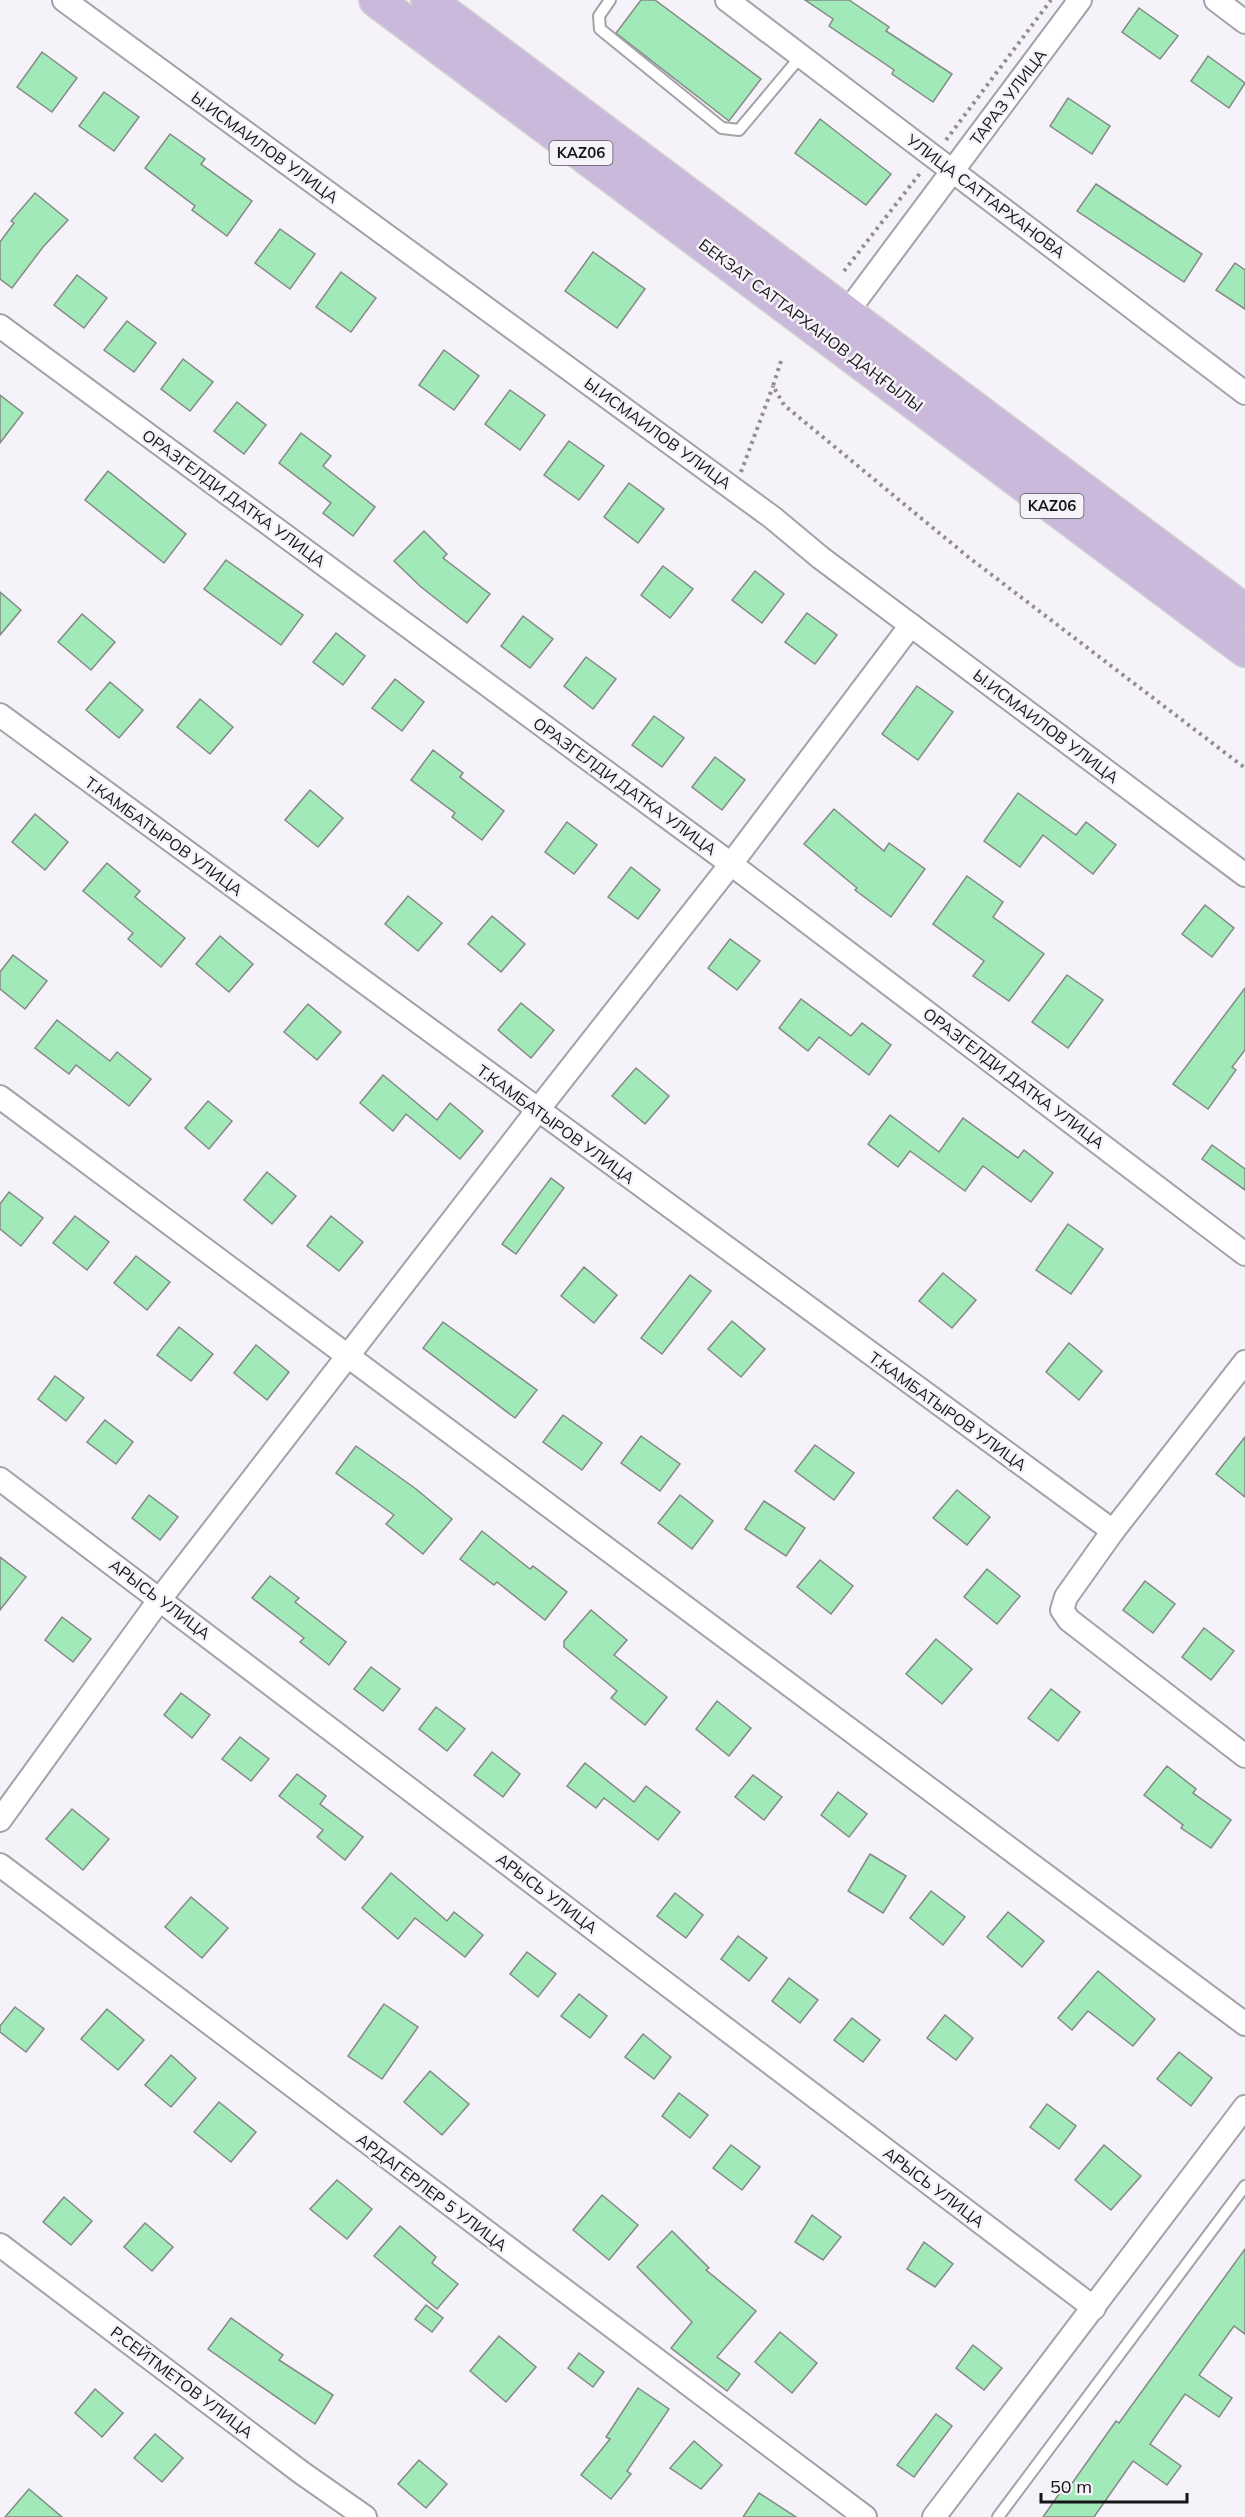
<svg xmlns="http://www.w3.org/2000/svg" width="1245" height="2517" viewBox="0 0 1245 2517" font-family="Mulish,sans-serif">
  <rect width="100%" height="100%" fill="#f6f2f9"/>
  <g fill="#a2e9b9" stroke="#848a85" stroke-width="1.5">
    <polygon points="641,0 655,0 761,79 729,121 616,33"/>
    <polygon points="805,0 849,0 889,27 886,31 952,74 933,102 892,74 894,70 829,26 833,19"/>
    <polygon points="1139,8 1178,36 1160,59 1122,32"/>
    <polygon points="42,52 77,78 52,112 17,87"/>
    <polygon points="1208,56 1245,83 1229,108 1191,81"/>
    <polygon points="104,92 139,117 114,151 79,126"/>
    <polygon points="1068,98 1110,126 1092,154 1050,126"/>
    <polygon points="820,119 891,174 866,205 795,153"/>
    <polygon points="170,134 205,159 201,164 252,201 227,236 192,210 195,206 145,168"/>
    <polygon points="1096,184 1202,254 1184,282 1077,211"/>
    <polygon points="35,193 68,220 43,247 12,288 0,279 0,242 14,223 11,221"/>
    <polygon points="280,229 315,254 290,289 255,263"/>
    <polygon points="593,252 645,289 617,328 565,291"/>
    <polygon points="1235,263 1245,270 1245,309 1216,290"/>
    <polygon points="341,272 376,298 351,332 316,307"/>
    <polygon points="77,275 107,298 84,328 54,305"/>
    <polygon points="127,321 156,343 134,372 104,350"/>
    <polygon points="444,350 479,376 454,410 419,385"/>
    <polygon points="183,359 213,382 190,411 161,389"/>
    <polygon points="510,390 545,415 520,450 485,424"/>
    <polygon points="0,395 23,413 0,443"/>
    <polygon points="237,402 266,425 244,454 214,431"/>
    <polygon points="301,433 331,456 323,466 375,507 353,536 323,513 331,503 279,463"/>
    <polygon points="569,441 604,466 579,500 544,475"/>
    <polygon points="108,471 186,534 164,563 85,500"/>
    <polygon points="629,483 664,509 638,543 604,517"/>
    <polygon points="424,531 447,554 443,558 490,594 467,623 421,587 394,561"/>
    <polygon points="226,560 303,615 281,645 204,589"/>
    <polygon points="663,566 693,589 670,618 641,595"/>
    <polygon points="755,571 784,594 762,623 732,600"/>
    <polygon points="0,592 21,610 0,635"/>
    <polygon points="807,613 837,635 815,664 785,642"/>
    <polygon points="82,614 115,642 91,670 58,642"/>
    <polygon points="523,616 553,639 530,668 501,646"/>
    <polygon points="336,633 365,656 343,685 313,662"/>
    <polygon points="586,657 616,679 593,709 564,686"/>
    <polygon points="395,679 424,702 402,731 372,708"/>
    <polygon points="110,682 143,710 119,738 86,710"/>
    <polygon points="917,686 953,712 918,760 882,734"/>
    <polygon points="200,699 233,727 210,754 177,727"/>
    <polygon points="654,716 684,738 662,767 632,745"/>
    <polygon points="433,750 463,773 460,777 504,811 482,840 452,817 455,813 411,780"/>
    <polygon points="715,757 745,780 722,810 692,787"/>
    <polygon points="310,790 343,818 318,847 285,820"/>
    <polygon points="1018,793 1076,835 1086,822 1116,845 1093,874 1043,835 1020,867 984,841"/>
    <polygon points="834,809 884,851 889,843 925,869 891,917 855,890 857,888 804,844"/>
    <polygon points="35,814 68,842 45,870 12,842"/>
    <polygon points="567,822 597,845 574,874 545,852"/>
    <polygon points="107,863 140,891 135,897 185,938 161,967 128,939 133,933 83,891"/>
    <polygon points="631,867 660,890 638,919 608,897"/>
    <polygon points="967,876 1003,902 993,917 1044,954 1009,1001 973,976 984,961 933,924"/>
    <polygon points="408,896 442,923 418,951 385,924"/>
    <polygon points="1205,905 1234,928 1212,957 1182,934"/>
    <polygon points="492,916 525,944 501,972 468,944"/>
    <polygon points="220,936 253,964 229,992 196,964"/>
    <polygon points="730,939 760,961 737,990 708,968"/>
    <polygon points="13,955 47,981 25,1009 0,989 0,972"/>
    <polygon points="1067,975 1103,1000 1068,1048 1032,1022"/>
    <polygon points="1245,988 1245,1050 1232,1067 1236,1070 1208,1109 1173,1084"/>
    <polygon points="801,999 851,1036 862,1023 891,1045 869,1075 819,1037 808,1051 779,1028"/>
    <polygon points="521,1003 554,1030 531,1058 498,1030"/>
    <polygon points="308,1004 341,1032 317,1060 284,1032"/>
    <polygon points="57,1020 110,1061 117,1052 151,1079 129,1106 76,1065 69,1074 35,1048"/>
    <polygon points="636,1068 669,1096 645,1124 612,1096"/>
    <polygon points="383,1075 437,1120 450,1103 483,1131 460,1159 406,1114 393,1131 360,1103"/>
    <polygon points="208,1101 232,1121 209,1149 185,1128"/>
    <polygon points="890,1115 939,1152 963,1118 1018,1158 1024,1150 1053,1173 1031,1202 983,1166 965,1191 910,1151 898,1167 868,1144"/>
    <polygon points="1212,1145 1245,1169 1245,1190 1202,1159"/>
    <polygon points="267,1172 296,1196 272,1224 244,1200"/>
    <polygon points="551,1178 564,1188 516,1254 502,1244"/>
    <polygon points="9,1192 43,1218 21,1246 0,1229 0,1204"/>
    <polygon points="75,1216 109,1242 87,1270 53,1243"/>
    <polygon points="331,1216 363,1242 339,1271 307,1246"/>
    <polygon points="1068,1224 1103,1249 1071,1294 1036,1270"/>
    <polygon points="136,1256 170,1282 147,1310 114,1283"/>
    <polygon points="584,1267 617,1295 594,1323 561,1296"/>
    <polygon points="943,1273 976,1300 952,1328 919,1301"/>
    <polygon points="690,1275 711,1291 662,1354 641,1338"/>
    <polygon points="732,1321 765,1349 741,1377 708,1349"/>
    <polygon points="443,1322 537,1390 515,1418 423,1348"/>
    <polygon points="179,1327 213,1354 191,1381 157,1355"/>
    <polygon points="1069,1343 1102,1371 1079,1400 1046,1372"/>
    <polygon points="256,1345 289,1372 267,1400 234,1373"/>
    <polygon points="55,1376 84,1398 66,1421 38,1399"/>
    <polygon points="563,1415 602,1443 582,1470 543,1442"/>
    <polygon points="105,1420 133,1442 116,1464 87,1442"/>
    <polygon points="641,1436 680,1464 660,1491 621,1463"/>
    <polygon points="1245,1437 1245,1497 1216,1474"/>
    <polygon points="815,1445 854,1473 834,1500 795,1471"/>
    <polygon points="356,1446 416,1489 452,1519 423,1554 386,1524 394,1515 336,1473"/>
    <polygon points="957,1490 990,1517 967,1545 933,1518"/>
    <polygon points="149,1495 178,1517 160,1540 132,1518"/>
    <polygon points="680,1495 713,1521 692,1549 658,1523"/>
    <polygon points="764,1501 805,1528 786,1556 745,1529"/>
    <polygon points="482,1531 530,1569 533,1566 567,1592 545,1620 497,1582 494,1585 460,1559"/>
    <polygon points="0,1557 26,1577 0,1610"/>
    <polygon points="820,1560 853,1586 831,1614 797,1587"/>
    <polygon points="987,1569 1020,1596 997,1624 964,1597"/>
    <polygon points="270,1576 299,1598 295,1602 346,1642 329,1665 300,1642 304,1638 252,1598"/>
    <polygon points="1145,1581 1175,1604 1153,1633 1123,1610"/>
    <polygon points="591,1610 627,1640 614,1655 667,1697 645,1725 611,1698 617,1691 564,1647 564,1641"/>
    <polygon points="62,1617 91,1639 73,1662 45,1640"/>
    <polygon points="1204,1628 1234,1651 1211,1680 1182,1657"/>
    <polygon points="936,1639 972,1669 942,1704 906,1674"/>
    <polygon points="371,1667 400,1689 383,1711 354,1689"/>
    <polygon points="1051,1689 1080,1712 1058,1741 1028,1718"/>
    <polygon points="181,1693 210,1715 192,1738 164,1715"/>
    <polygon points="717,1701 751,1728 729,1756 696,1729"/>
    <polygon points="436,1707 465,1729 447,1751 419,1729"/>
    <polygon points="240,1737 269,1759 251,1781 222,1759"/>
    <polygon points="492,1752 520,1774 503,1797 474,1775"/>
    <polygon points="585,1763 634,1802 646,1786 680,1812 658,1840 604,1798 596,1808 567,1786"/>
    <polygon points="1167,1766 1196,1789 1193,1793 1231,1820 1211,1848 1181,1828 1183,1825 1144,1795"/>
    <polygon points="297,1774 326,1796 320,1804 363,1837 345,1860 317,1837 323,1830 279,1796"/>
    <polygon points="753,1775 782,1797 764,1820 735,1797"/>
    <polygon points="838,1792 867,1814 849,1837 821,1815"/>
    <polygon points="72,1809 109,1839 83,1870 46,1839"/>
    <polygon points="870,1854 906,1876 883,1913 848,1891"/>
    <polygon points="391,1873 447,1921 454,1912 483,1935 465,1957 415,1918 398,1939 362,1908"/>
    <polygon points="931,1891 965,1917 943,1945 910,1918"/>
    <polygon points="675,1893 703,1915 686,1938 657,1916"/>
    <polygon points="191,1897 228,1928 202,1958 165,1927"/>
    <polygon points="1008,1912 1044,1941 1022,1967 987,1937"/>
    <polygon points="738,1936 767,1958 749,1981 721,1959"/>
    <polygon points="527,1952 556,1974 538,1997 510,1974"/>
    <polygon points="1098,1971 1155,2019 1133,2046 1088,2011 1072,2030 1058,2018"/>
    <polygon points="789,1978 818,2000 800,2023 772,2001"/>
    <polygon points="579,1994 607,2016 590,2038 561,2016"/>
    <polygon points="384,2004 418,2027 382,2079 348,2056"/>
    <polygon points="15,2007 44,2029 26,2052 0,2032 0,2026"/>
    <polygon points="107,2009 144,2040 118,2070 81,2039"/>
    <polygon points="945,2015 973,2038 956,2060 927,2038"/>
    <polygon points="852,2018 880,2040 863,2062 834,2040"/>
    <polygon points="643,2034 671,2057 654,2079 625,2057"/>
    <polygon points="1179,2052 1212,2078 1191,2106 1157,2079"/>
    <polygon points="171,2055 196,2078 171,2107 145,2085"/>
    <polygon points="430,2071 469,2104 442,2135 404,2102"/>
    <polygon points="679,2093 708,2115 690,2138 662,2116"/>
    <polygon points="219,2102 256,2132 231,2162 194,2132"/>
    <polygon points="1047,2104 1076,2126 1059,2149 1030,2127"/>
    <polygon points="731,2145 760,2167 742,2190 713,2168"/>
    <polygon points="1104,2145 1141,2176 1111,2210 1075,2180"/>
    <polygon points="337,2180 372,2209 347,2239 310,2209"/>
    <polygon points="602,2195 638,2225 609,2260 573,2230"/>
    <polygon points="64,2197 92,2221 71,2245 43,2222"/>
    <polygon points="812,2215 841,2237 823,2260 795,2242"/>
    <polygon points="145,2223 173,2247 152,2271 124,2247"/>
    <polygon points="400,2226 436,2257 432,2263 458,2284 437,2309 374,2256"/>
    <polygon points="672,2231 709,2268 706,2270 756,2311 717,2357 740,2374 727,2391 671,2348 692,2322 637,2267"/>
    <polygon points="924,2242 953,2264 935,2287 907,2269"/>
    <polygon points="1245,2249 1245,2334 1234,2326 1199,2375 1232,2398 1219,2417 1185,2394 1150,2444 1181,2466 1167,2485 1133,2461 1094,2517 1043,2517 1064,2487 1068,2489 1116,2421 1119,2423"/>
    <polygon points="426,2305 443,2318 432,2332 415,2319"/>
    <polygon points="231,2318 283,2355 279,2360 333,2395 315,2424 208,2349"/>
    <polygon points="780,2332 817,2363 792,2393 755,2362"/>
    <polygon points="499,2336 536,2367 506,2402 470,2371"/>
    <polygon points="973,2345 1002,2368 984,2390 956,2368"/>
    <polygon points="579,2353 604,2372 593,2387 568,2368"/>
    <polygon points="638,2388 669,2409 627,2471 631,2474 611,2499 581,2475 610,2439 606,2437"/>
    <polygon points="95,2389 123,2413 102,2437 75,2413"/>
    <polygon points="936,2414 952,2426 914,2477 897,2465"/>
    <polygon points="155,2434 183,2458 162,2482 134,2458"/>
    <polygon points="694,2441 722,2465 701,2489 670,2468"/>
    <polygon points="419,2460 447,2484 426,2508 398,2484"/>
    <polygon points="29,2489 62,2517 5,2517"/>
    <polygon points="759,2493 796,2517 743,2517"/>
  </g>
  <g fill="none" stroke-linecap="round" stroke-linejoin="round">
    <defs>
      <g id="service">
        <polyline points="610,0 599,16 600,29 722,128 739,130 801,56"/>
        <polyline points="998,2517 1245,2186"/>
      </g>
      <g id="minor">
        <polyline points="64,0 773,518 821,558 1245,875"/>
        <polyline points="727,0 1245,393"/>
        <polyline points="1216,0 1245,22"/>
        <polyline points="839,323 1080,0"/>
        <polyline points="0,326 731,864 1245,1254"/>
        <polyline points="0,715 1113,1531"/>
        <polyline points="0,1097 1245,2024"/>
        <polyline points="1245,1362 1113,1531 1066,1597 1062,1610 1069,1620 1245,1756"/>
        <polyline points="0,1479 1094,2308"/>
        <polyline points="0,1820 160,1599 537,1111 731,864 911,625"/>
        <polyline points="0,1865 865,2517"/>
        <polyline points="0,2245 302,2473 365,2517"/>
        <polyline points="934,2517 1245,2107"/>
      </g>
      <g id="primary">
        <polyline points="376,0 1245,650"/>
        <polyline points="428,0 1245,611"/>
      </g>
    </defs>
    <use href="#service" stroke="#a4a1a8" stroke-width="14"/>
    <use href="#minor" stroke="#a4a1a8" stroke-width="26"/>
    <use href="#primary" stroke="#d0d0d0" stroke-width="36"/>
    <g stroke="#918e93" stroke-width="4" stroke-dasharray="3 4.5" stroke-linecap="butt">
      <polyline points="946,140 1051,0"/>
      <polyline points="844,271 921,172"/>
      <polyline points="781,361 773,386 784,405 967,556 1245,768"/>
      <polyline points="741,472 773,386"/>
    </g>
    <use href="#service" stroke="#fff" stroke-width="10"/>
    <use href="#minor" stroke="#fff" stroke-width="22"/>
    <use href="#primary" stroke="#cbb9dc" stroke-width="33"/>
  </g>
  <g text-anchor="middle" stroke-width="5" stroke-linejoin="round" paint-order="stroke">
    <g fill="#f6f2f9" stroke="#58575a" stroke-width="1.5">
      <rect x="549.5" y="141" width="63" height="24" rx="4.5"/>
      <rect x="1020.5" y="494" width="63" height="24" rx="4.5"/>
    </g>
    <g font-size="15" font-weight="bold" fill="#151416">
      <text x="581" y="158">KАZ06</text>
      <text x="1052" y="511">KАZ06</text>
    </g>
    <g font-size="16" fill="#151416" stroke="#f6f2f9">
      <text transform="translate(1008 97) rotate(-53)" y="6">ТАРАЗ УЛИЦА</text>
      <text transform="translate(265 147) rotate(36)" y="6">Ы.ИСМАИЛОВ УЛИЦА</text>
      <text transform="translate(986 196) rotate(37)" y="6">УЛИЦА САТТАРХАНОВА</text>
      <text transform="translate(811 325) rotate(37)" y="6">БЕКЗАТ САТТАРХАНОВ ДАҢҒЫЛЫ</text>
      <text transform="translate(658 433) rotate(36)" y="6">Ы.ИСМАИЛОВ УЛИЦА</text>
      <text transform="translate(234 498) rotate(36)" y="6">ОРАЗГЕЛДИ ДАТКА УЛИЦА</text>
      <text transform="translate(1046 726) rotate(37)" y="6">Ы.ИСМАИЛОВ УЛИЦА</text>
      <text transform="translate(625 786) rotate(36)" y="6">ОРАЗГЕЛДИ ДАТКА УЛИЦА</text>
      <text transform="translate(164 836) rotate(36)" y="6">Т.КАМБАТЫРОВ УЛИЦА</text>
      <text transform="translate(1014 1078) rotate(37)" y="6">ОРАЗГЕЛДИ ДАТКА УЛИЦА</text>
      <text transform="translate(556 1124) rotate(36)" y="6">Т.КАМБАТЫРОВ УЛИЦА</text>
      <text transform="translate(948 1411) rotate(36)" y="6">Т.КАМБАТЫРОВ УЛИЦА</text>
      <text transform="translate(160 1599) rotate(37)" y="6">АРЫСЬ УЛИЦА</text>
      <text transform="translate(547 1893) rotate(37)" y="6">АРЫСЬ УЛИЦА</text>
      <text transform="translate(934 2187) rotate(37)" y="6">АРЫСЬ УЛИЦА</text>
      <text transform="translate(432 2192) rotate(37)" y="6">АРДАГЕРЛЕР 5 УЛИЦА</text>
      <text transform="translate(182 2382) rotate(37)" y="6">Р.СЕЙТМЕТОВ УЛИЦА</text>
    </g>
  </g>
  <path d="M1041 2493v9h146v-9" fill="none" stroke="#151416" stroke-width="3"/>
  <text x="1050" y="2493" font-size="18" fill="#151416" stroke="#f6f2f9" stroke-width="4.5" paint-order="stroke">50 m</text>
</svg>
